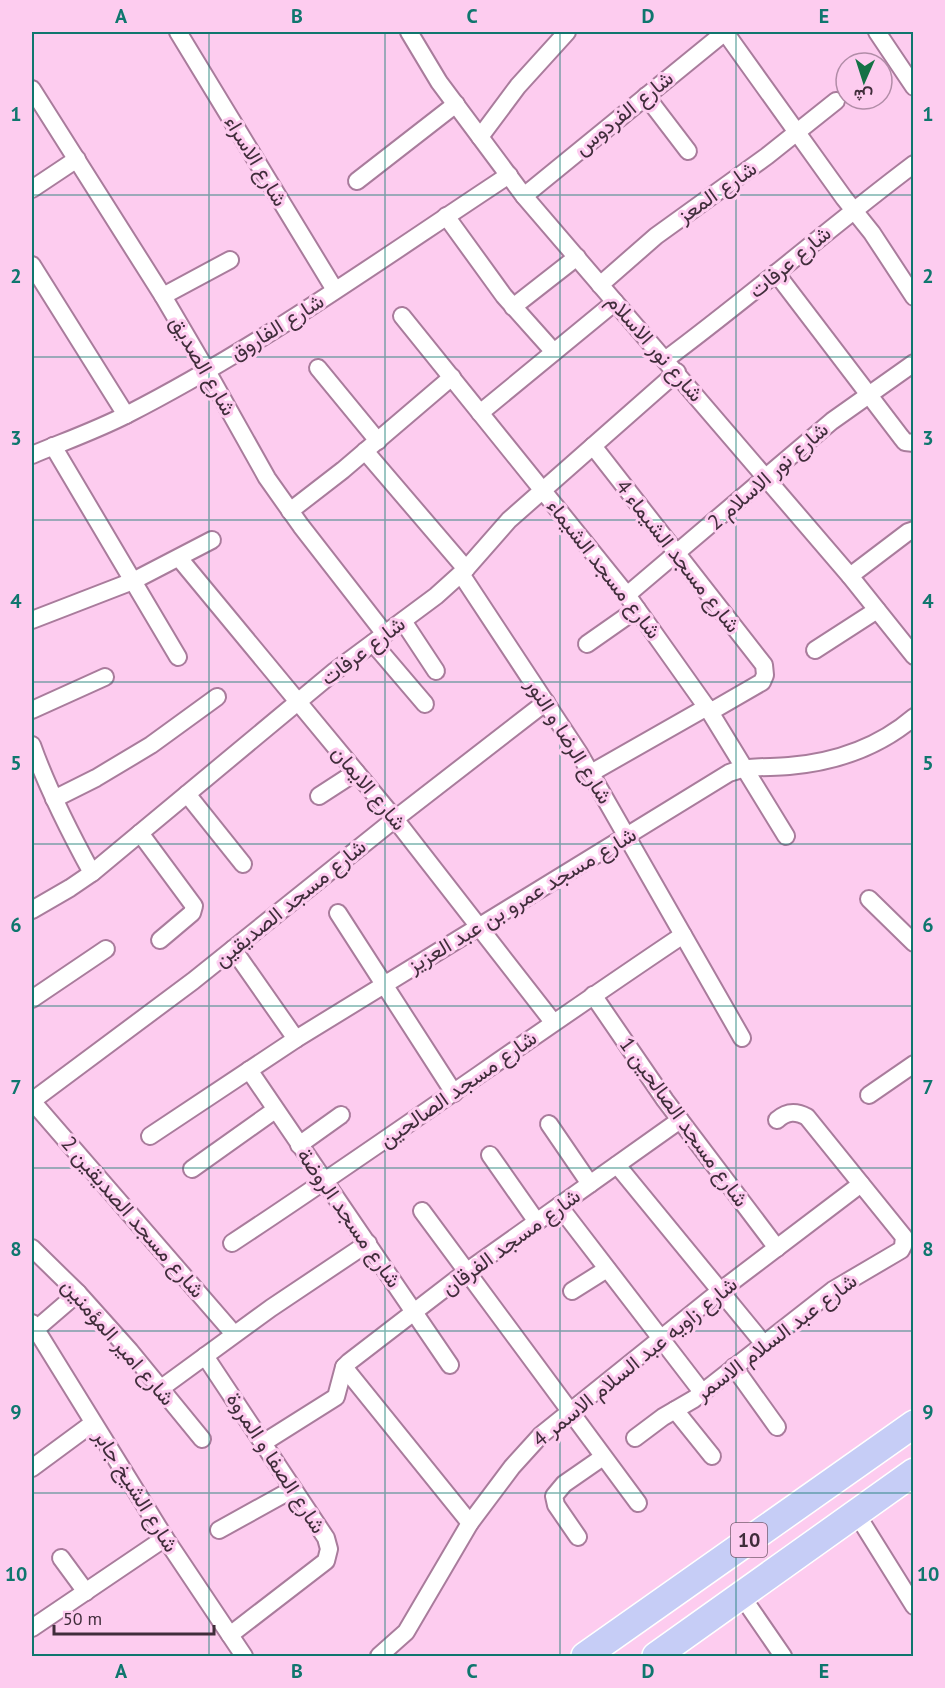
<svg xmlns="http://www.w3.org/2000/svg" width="945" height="1688" viewBox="0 0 945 1688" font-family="'PT Sans',Vazirmatn,sans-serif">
  <rect width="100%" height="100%" fill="#fdccef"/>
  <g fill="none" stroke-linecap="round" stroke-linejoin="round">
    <defs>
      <g id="street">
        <polyline points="178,32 335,290"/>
        <polyline points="409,32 439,82 524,196 850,576 914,656"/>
        <polyline points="725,32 844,198 872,233 914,297"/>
        <polyline points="877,32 914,87"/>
        <polyline points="32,89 163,296 207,371 267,478 301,526 385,634"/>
        <polyline points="646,96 688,151"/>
        <polyline points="480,137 518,86 567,32"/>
        <polyline points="357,181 456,104"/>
        <polyline points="32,189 77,159"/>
        <polyline points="524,196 725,32"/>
        <polyline points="446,216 504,296 554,352"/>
        <polyline points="32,265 126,415"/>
        <polyline points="776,273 901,437 905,442 914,443"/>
        <polyline points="600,285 656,236 767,156 836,101"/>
        <polyline points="163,296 230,260"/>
        <polyline points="513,307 577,257"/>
        <polyline points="402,316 627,595 710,712 786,836"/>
        <path d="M665,360C750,297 829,228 914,164"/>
        <polyline points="318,368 378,441"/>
        <polyline points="480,413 615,302"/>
        <polyline points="53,446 178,657"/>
        <polyline points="593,446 764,665 765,675 762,682 710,712"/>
        <polyline points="365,451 466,569"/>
        <path d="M32,455C63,442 97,430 128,414C261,346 384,257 509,175"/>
        <polyline points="290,511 343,470 452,377"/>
        <polyline points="179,558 395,819 553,1022"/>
        <polyline points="461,574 579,753 742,1038"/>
        <polyline points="850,576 908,532 914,530"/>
        <polyline points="627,595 832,421 914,363"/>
        <polyline points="32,620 133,581 212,540"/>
        <polyline points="403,621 436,671"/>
        <polyline points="373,643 425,704"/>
        <polyline points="587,644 637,609"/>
        <polyline points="815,650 877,610"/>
        <polyline points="32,710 105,677"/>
        <path d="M32,745C48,790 69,831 92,873"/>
        <polyline points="591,773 707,707"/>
        <polyline points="187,794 243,864"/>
        <polyline points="319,796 356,772"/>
        <polyline points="54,799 96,778 151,745 217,697"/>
        <polyline points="140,833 194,906 192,913 160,940"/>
        <polyline points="869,899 914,943"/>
        <polyline points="32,910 70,888 92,873 335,671 436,596 466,569 509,520 677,372"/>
        <polyline points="338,913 454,1093"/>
        <polyline points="233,949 296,1039"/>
        <polyline points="593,995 665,1100 777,1248"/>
        <polyline points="32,999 106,949"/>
        <polyline points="249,1070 450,1365"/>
        <polyline points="869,1095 914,1064"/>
        <polyline points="32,1101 193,981 395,819 546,702"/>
        <polyline points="32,1101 234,1334"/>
        <polyline points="549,1124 590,1184"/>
        <path d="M150,1136L296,1039L729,773C749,765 769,768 789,766C835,762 879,747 914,717"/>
        <polyline points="299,1145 341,1115"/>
        <polyline points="490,1155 537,1222"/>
        <polyline points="617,1165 763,1343"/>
        <polyline points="192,1169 275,1110"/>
        <polyline points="559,1206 702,1392"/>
        <polyline points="422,1211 638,1503"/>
        <path d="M232,1243C384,1143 532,1036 683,935"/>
        <polyline points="32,1248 78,1293 130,1351 202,1439"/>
        <polyline points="572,1291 607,1269"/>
        <polyline points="32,1323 165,1538 244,1656"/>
        <polyline points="35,1330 78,1293"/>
        <polyline points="205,1356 326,1538 329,1549 326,1561 230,1635"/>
        <polyline points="344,1367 470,1523"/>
        <polyline points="734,1367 777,1427"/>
        <polyline points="160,1389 271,1308 368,1243"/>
        <polyline points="675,1410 712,1456"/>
        <path d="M635,1438L663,1417L694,1399L833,1290L901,1250L903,1246L904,1237L807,1117C796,1111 787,1111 777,1120"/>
        <polyline points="263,1443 336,1397 344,1367 349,1362 466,1272 680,1120"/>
        <polyline points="32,1468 93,1423"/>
        <polyline points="856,1513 914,1606"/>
        <polyline points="219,1530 293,1489"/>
        <polyline points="578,1537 556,1505 554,1496 564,1484 603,1457"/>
        <polyline points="61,1558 86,1592"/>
        <polyline points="741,1595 783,1656"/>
        <polyline points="32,1628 165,1538"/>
        <polyline points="379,1656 406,1632 470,1523 512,1467 541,1435 720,1291 861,1184"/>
      </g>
      <g id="primary">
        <polyline points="585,1656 914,1424"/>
        <polyline points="656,1656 914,1472"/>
      </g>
    </defs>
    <use href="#street" stroke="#a97c9c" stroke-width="20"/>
    <use href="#primary" stroke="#fff" stroke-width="30"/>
    <use href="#street" stroke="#fff" stroke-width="16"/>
    <use href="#primary" stroke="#c6cdf6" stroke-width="27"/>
  </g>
  <path fill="none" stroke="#0f766e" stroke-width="1.5" stroke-opacity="0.55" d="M209,32V1656M385,32V1656M560,32V1656M736,32V1656M32,195H914M32,357H914M32,520H914M32,682H914M32,844H914M32,1006H914M32,1168H914M32,1331H914M32,1493H914"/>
  <g text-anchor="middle" stroke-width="6" stroke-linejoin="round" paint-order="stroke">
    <rect fill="#fdccef" stroke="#795d71" stroke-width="1.5" x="731" y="1523" width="36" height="34" rx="4.5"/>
    <g font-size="20" font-weight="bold" fill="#402d3b">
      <text x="749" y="1547">10</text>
    </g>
    <g font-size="21" fill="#402d3b" stroke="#fdccef">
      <text transform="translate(624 113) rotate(-39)" y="7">شارع الفردوس</text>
      <text transform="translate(256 161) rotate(59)" y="7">شارع الاسراء</text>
      <text transform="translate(717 192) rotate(-35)" y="7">شارع المعز</text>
      <text transform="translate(790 262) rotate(-40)" y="7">شارع عرفات</text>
      <text transform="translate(277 327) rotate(-32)" y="7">شارع الفاروق</text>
      <text transform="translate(655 348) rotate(49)" y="7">شارع نور الاسلام</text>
      <text transform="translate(203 366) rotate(60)" y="7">شارع الصديق</text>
      <text transform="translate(768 476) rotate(-41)" y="7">شارع نور الاسلام 2</text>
      <text transform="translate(678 556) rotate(52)" y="7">شارع مسجد الشيماء 4</text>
      <text transform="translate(604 569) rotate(52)" y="7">شارع مسجد الشيماء</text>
      <text transform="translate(363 651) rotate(-37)" y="7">شارع عرفات</text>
      <text transform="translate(569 741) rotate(58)" y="7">شارع الرضا و النور</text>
      <text transform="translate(369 788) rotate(50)" y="7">شارع الايمان</text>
      <text transform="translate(522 900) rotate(-31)" y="7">شارع مسجد عمرو بن عبد العزيز</text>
      <text transform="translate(290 903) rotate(-39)" y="7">شارع مسجد الصديقين</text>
      <text transform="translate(458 1089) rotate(-35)" y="7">شارع مسجد الصالحين</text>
      <text transform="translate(684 1122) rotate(54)" y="7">شارع مسجد الصالحين 1</text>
      <text transform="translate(133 1217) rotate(49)" y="7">شارع مسجد الصديقين 2</text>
      <text transform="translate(349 1218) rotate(55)" y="7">شارع مسجد الروضة</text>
      <text transform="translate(511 1242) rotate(-36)" y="7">شارع مسجد الفرقان</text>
      <text transform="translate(776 1337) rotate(-37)" y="7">شارع عبد السلام الاسمر</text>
      <text transform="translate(118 1342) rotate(49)" y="7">شارع امير المؤمنين</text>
      <text transform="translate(635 1362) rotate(-39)" y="7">شارع زاويه عبد السلام الاسمر 4</text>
      <text transform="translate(276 1463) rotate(57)" y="7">شارع الصفا و المروة</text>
      <text transform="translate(136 1491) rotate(58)" y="7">شارع الشيخ جابر</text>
    </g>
  </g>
  <rect width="945" height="1688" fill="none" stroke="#fdccef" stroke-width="66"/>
  <g transform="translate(864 81) rotate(183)"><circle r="28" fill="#fdccef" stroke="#b18ca7" stroke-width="1.5"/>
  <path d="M0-4.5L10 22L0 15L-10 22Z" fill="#147145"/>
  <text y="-9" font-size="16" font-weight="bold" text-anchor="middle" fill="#402d3b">ش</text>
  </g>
  <path d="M54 1625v9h160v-9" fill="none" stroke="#402d3b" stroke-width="3"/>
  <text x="63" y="1625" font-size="18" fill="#402d3b" stroke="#fdccef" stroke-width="4.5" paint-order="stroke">50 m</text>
  <rect x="33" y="33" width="879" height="1622" fill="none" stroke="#0f766e" stroke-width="2"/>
  <g font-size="20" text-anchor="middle" font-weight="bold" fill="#0f766e">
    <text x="121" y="23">A</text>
    <text x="297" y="23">B</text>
    <text x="472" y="23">C</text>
    <text x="648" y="23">D</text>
    <text x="824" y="23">E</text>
    <text x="16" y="121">1</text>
    <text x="928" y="121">1</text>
    <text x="16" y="283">2</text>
    <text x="928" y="283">2</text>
    <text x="16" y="445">3</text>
    <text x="928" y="445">3</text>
    <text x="16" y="608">4</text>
    <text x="928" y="608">4</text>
    <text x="16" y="770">5</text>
    <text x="928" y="770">5</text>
    <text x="16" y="932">6</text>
    <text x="928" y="932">6</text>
    <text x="16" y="1094">7</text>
    <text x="928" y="1094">7</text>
    <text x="16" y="1256">8</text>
    <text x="928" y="1256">8</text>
    <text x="16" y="1419">9</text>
    <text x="928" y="1419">9</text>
    <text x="16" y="1581">10</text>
    <text x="928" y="1581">10</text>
    <text x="121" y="1678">A</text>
    <text x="297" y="1678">B</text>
    <text x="472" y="1678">C</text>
    <text x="648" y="1678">D</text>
    <text x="824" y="1678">E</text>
  </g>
</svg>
